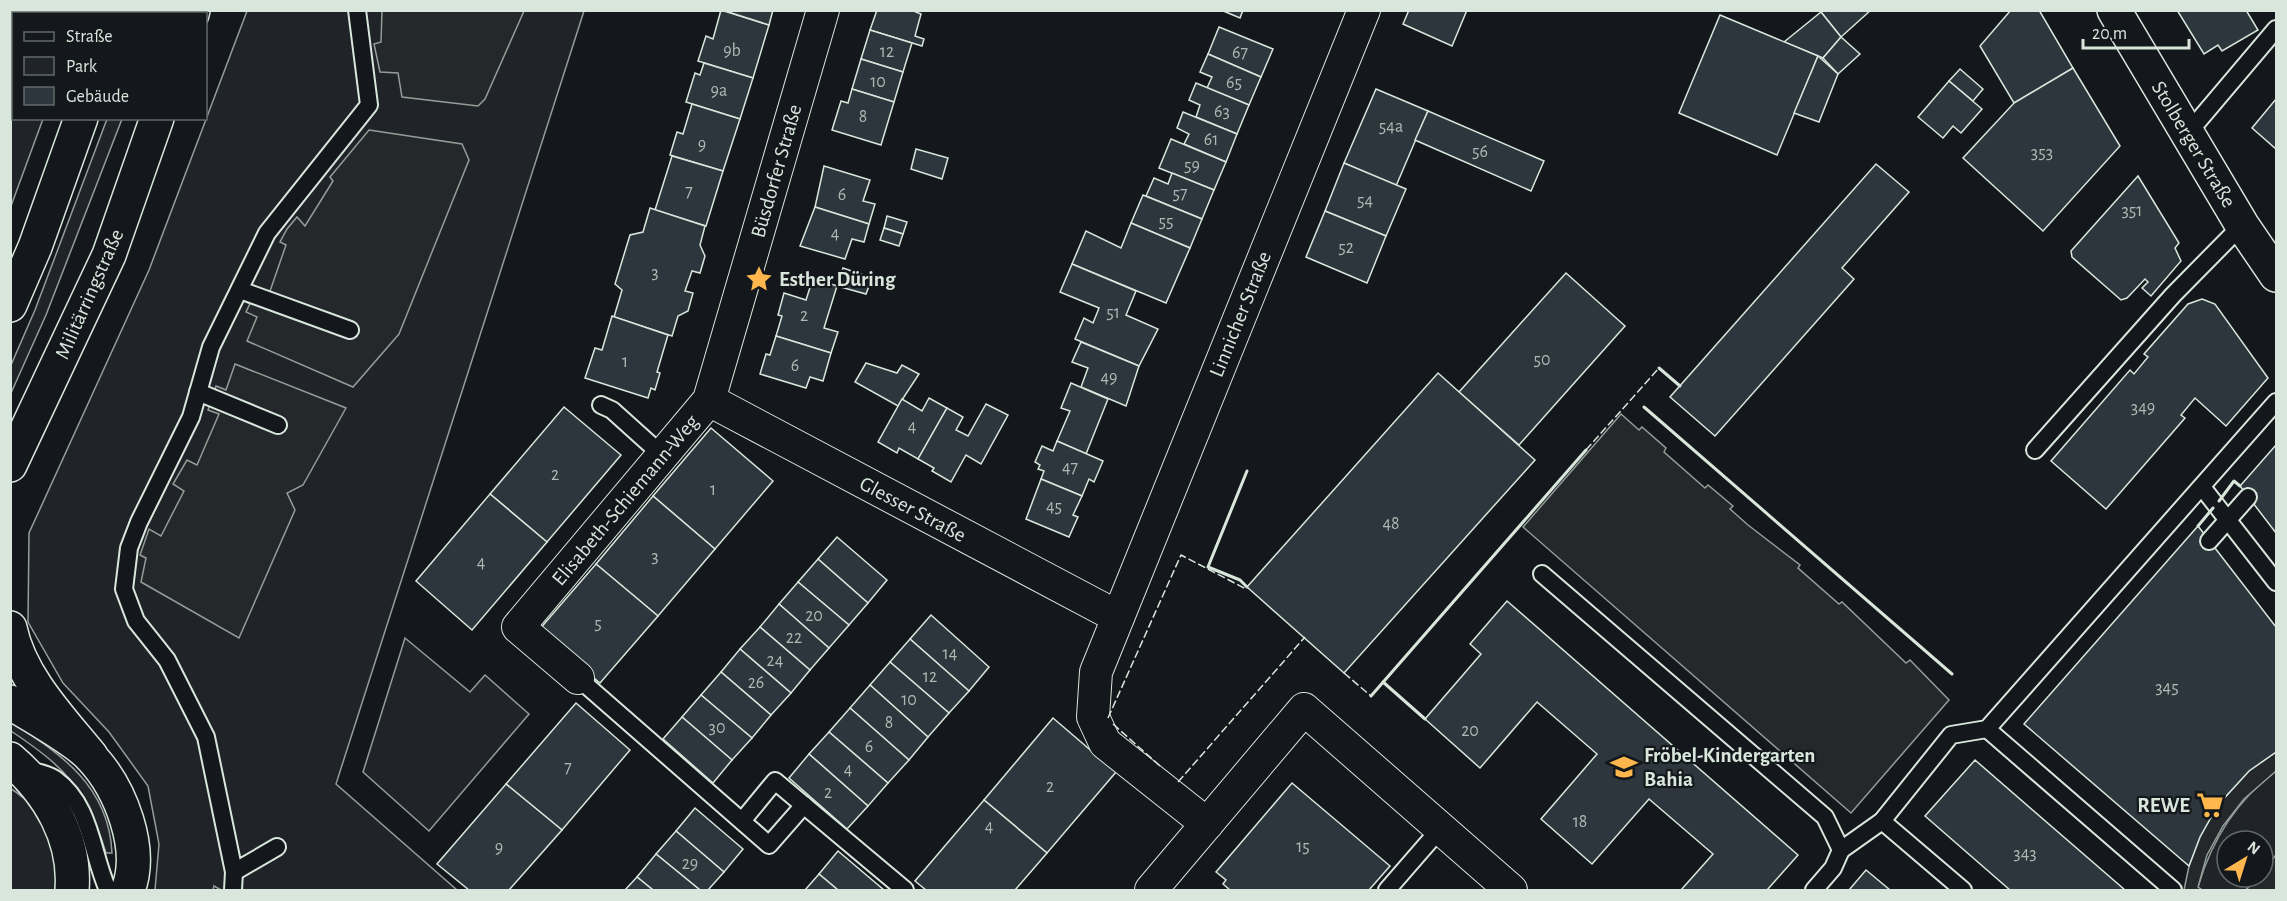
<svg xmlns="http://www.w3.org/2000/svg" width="2287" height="901" viewBox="0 0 2287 901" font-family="'Alegreya Sans',sans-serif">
  <rect width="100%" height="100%" fill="#14181c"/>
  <g fill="#202428" stroke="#939e99" stroke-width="1.5">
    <polygon points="11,10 81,11 80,14 14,14 14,118 43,119 11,206"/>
    <polygon points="247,11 584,11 336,784 457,890 221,890 214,886 213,890 155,890 159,844 148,786 109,732 63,683 28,622 29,533 149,270"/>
    <polygon points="107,119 122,119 46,315 11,393 11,365 35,310"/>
    <polygon points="405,638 470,692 485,675 529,714 429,831 363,772"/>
    <path d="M10,721C61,754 109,786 112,853H106C86,788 66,768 11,731Z"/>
    <path d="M2276,771V855L2263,871V841H2227V877H2258L2246,890H2202L2198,887C2212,839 2236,801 2276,771Z"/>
    <path d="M10,788C52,815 55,843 57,890H11Z"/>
  </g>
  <g fill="#24282b" stroke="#939e99" stroke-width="1.5">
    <polygon points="382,11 382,10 524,11 485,99 478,106 402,97 398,73 380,72 374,44 381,42"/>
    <polygon points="369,130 462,144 469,160 399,334 353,387 247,341 257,317 246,312 257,289 269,294 286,245 280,242 287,229 297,217 305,226 333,181 330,177"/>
    <polygon points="235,364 346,408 303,485 287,493 295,510 239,638 141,582 146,558 140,555 149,529 161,536 184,491 173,484 187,460 197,465 219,414 208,410 216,386 226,390"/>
    <polygon points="1621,414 1639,430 1642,427 1666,448 1664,452 1705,488 1708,485 1733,506 1730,509 1748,525 1800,565 1798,568 1839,604 1842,602 1906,663 1910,660 1949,700 1851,813 1523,527"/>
    <polygon points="2276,752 2276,771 2244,799 2223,826 2207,855 2198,887 2202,890 2184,890 2189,866 2200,837 2218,805 2249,771"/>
    <polygon points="2276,855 2276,890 2246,890 2258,877 2263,877 2263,871"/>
  </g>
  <g fill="#2c363c" stroke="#d8e6dc" stroke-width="1.5">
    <polygon points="721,10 769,25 753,78 698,61 706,36 713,39"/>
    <polygon points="722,10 773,10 769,25"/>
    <polygon points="877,10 911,10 921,14 915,36 924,39 922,46 870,30"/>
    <polygon points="1221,10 1243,10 1240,18"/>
    <polygon points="1409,10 1467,10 1452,46 1403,24"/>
    <polygon points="1871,10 1841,37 1821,12 1822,10"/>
    <polygon points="2011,10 2039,10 2073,68 2014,103 1980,46"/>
    <polygon points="2177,10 2246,10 2258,30 2222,51 2218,45 2204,54"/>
    <polygon points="1821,12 1841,37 1823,58 1784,42"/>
    <polygon points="1720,15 1818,56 1777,155 1679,113"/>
    <polygon points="1219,27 1273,49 1261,77 1208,54"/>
    <polygon points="870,30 912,43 903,72 861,59"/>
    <polygon points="1841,37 1860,54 1838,74 1823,58"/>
    <polygon points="1208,54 1261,77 1249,105 1207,88 1212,77 1200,72"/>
    <polygon points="1818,56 1838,74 1819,122 1794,113"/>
    <polygon points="861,59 903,72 894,102 852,89"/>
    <polygon points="704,63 753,78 740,119 686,102 695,73 700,75"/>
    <polygon points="2073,68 2120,146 2043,231 1963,158 2014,103"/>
    <polygon points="1960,69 1983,89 1973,101 1949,81"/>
    <polygon points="1949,81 1982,109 1961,133 1953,126 1943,138 1918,117"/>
    <polygon points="1196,83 1249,105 1237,134 1196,117 1200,105 1189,100"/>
    <polygon points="852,89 894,102 881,145 832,130 841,101 848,103"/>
    <polygon points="1376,89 1428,111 1396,186 1344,163"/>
    <polygon points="2276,99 2276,149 2252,128"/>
    <polygon points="692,104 740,119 723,171 670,155 677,132 683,134"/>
    <polygon points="1428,111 1544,161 1531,191 1415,140"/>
    <polygon points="1183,112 1237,134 1226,162 1184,144 1189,134 1177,128"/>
    <polygon points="1171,139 1226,162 1214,190 1159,168"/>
    <polygon points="916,149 948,158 942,179 911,169"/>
    <polygon points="672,156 723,171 706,226 655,210"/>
    <polygon points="1344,163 1406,189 1386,236 1325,211"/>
    <polygon points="1876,164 1909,192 1842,268 1854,279 1715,436 1670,397"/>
    <polygon points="824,166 870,180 863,201 875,204 869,224 815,207"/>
    <polygon points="1172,173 1214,190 1202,219 1146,196 1154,178 1168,184"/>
    <polygon points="2138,176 2179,243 2175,248 2181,261 2151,296 2142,288 2148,282 2145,279 2127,298 2121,300 2072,257 2071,251"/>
    <polygon points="1143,195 1202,219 1190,248 1131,223"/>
    <polygon points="815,207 869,224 864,242 852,239 845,259 800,246"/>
    <polygon points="650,208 705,226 700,245 705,256 700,273 692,271 685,291 693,293 688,311 678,316 672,336 614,317 622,290 615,284 630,235 643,232"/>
    <polygon points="1325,211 1386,236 1367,283 1306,257"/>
    <polygon points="887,216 907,222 903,234 884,228"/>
    <polygon points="1131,223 1190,248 1166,303 1072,264 1086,231 1121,248"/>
    <polygon points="884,228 903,234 899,246 880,240"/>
    <polygon points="1072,264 1136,291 1126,315 1158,329 1139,366 1075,339 1084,318 1093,323 1099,308 1060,292"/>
    <polygon points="843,268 872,278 866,294 837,286"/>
    <polygon points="1566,273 1625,326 1519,445 1459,392"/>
    <polygon points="813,278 837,286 824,328 838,332 831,353 776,336 782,316 778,315 784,293 806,300"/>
    <polygon points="2202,299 2215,304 2268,378 2226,426 2195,398 2181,415 2185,418 2106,509 2051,461 2130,370 2134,374 2148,357 2144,354 2188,304"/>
    <polygon points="612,316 668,335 657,372 660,373 655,390 651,388 648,398 585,378 595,348 602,350"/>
    <polygon points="776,336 831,353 823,381 810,377 806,388 760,374 766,354 770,355"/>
    <polygon points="1081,342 1139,366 1126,406 1081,387 1088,368 1072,362"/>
    <polygon points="866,363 897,373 902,365 919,374 898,406 855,382"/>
    <polygon points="1438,373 1535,460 1344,673 1247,587"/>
    <polygon points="1071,383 1108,399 1086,454 1057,441 1070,411 1061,408"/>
    <polygon points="929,398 947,408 918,459 899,448 897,453 878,442 902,399 922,411"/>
    <polygon points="986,404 1008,415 981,464 966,455 951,482 932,471 934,468 918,459 947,408 963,417 956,430 968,436"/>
    <polygon points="564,407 621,455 547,542 490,494"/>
    <polygon points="711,428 773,481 715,549 653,496"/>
    <polygon points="1057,441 1103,461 1094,482 1089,479 1082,496 1041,479 1044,471 1038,469 1040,465 1035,462 1042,446 1053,451"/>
    <polygon points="2276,445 2276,533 2240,486"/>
    <polygon points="1041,479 1082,496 1073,515 1078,517 1069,537 1026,519"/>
    <polygon points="490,494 547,542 472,630 416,581"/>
    <polygon points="653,496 715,549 658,616 596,564"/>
    <polygon points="2198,526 2276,627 2276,752 2249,771 2218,805 2200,837 2189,866 2024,724"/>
    <polygon points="837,537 887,580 868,603 818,559"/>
    <polygon points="818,559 868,603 849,625 798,582"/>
    <polygon points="596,564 658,616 600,683 538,631"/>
    <polygon points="798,582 849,625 829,648 779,604"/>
    <polygon points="1507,601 1798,855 1767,890 1681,890 1713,854 1649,799 1592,864 1541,819 1597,754 1537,702 1480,768 1425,719 1481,654 1470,644"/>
    <polygon points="779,604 829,648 810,670 760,627"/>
    <polygon points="931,615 989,667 969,691 910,639"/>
    <polygon points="760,627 810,670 791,693 740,649"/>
    <polygon points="910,639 969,691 949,713 890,662"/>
    <polygon points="740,649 791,693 771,715 721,672"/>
    <polygon points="890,662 949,713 928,737 870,685"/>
    <polygon points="721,672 771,715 752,738 701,695"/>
    <polygon points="870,685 928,737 909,760 850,708"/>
    <polygon points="701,695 752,738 732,760 682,717"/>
    <polygon points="576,703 630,750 562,830 506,784"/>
    <polygon points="850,708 909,760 888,783 829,732"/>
    <polygon points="682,717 732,760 713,783 663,739"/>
    <polygon points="1053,718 1116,772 1047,853 984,800"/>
    <polygon points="829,732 888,783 868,806 809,754"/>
    <polygon points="809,754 868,806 847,829 789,778"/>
    <polygon points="1975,760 2125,890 2010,890 1925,816"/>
    <polygon points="1292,783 1390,866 1369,890 1230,890 1223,884 1226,880 1216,872"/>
    <polygon points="506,784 562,830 509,890 469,890 437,864"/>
    <polygon points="984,800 1047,853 1015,890 926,890 915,881"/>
    <polygon points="695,808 743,849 724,872 676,831"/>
    <polygon points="676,831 724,872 708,890 700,890 656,854"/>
    <polygon points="838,851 884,890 838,890 819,874"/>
    <polygon points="656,854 700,890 653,890 637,877"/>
    <polygon points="1866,870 1890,890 1849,890"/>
    <polygon points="819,874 838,890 805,890"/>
    <polygon points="637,877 653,890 625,890"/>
  </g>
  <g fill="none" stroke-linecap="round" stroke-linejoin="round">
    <defs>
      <g id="service">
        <polyline points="2188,133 2276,29"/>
        <polyline points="240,290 350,330"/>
        <polyline points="198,392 278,425"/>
        <polyline points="601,405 612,410 662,455"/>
        <polyline points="2035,450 2173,295 2242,225"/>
        <polyline points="2202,487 2276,582"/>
        <polyline points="2209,541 2248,497"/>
        <polyline points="1542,574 1825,817 1841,850 1833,868 1814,890"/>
        <polyline points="578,678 769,845 804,805"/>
        <polyline points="1987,729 2173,890"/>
        <path d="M29,770C37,772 48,774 55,779C92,806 91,853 108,890"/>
        <polyline points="742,821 775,781 905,890"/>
        <polyline points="1882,821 1963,890"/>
        <polyline points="1841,850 1882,821 1951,735 1987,729 2276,402"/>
        <polyline points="234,872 277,847"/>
        <polyline points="233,890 234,872 206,737 167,660 136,621 124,589 129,548 139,522 191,417 211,347 267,233 369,105 357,10"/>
        <polyline points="1387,890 1440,829"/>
      </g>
      <g id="minor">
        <polyline points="709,400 1118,617"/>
        <polyline points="578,678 518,627 709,400 823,10"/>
        <polyline points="1207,824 1105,743 1093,717 1096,672 1364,10"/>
        <polyline points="1151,890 1304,709 1511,890"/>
      </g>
      <polyline id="tertiary" points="2114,10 2242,225 2276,275"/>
      <g id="primary">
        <path d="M10,702C31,716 76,740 91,757C121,789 144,849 128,890"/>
        <path d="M10,759C49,792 76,839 72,890"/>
      </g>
      <g id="trunk">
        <polyline points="118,14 119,10"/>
        <polyline points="192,14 193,10"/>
        <polyline points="10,305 35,247 81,118"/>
        <polyline points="10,465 109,255 157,118"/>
        <path d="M10,628C20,677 60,718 91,756"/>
      </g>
    </defs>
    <use href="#service" stroke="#d8e6dc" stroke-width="20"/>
    <use href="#minor" stroke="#d8e6dc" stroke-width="34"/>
    <use href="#tertiary" stroke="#d8e6dc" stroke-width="36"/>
    <use href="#primary" stroke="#d8e6dc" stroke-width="36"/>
    <use href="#trunk" stroke="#d8e6dc" stroke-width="36"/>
    <use href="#service" stroke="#14181c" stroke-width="16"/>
    <use href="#minor" stroke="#14181c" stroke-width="32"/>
    <use href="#tertiary" stroke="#14181c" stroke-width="33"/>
    <use href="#primary" stroke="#14181c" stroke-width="33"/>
    <use href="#trunk" stroke="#14181c" stroke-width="33"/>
    <g stroke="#d8e6dc" stroke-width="1.5" stroke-dasharray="8 3" stroke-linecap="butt">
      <polyline points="1586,450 1659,368"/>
      <polyline points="1344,673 1371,696"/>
      <polyline points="1108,718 1181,555 1246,589"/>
      <polyline points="1113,724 1160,766"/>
      <polyline points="1178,782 1305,637"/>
    </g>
    <g stroke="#d8e6dc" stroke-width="3">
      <polyline points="1659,368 1680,386"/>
      <polyline points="1644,407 1952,674"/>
      <polyline points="1247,471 1208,567 1240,580 1247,587"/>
      <polyline points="2219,501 2234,481 2240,486"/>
      <polyline points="2198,526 2213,508"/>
      <polyline points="1383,682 1425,719"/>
      <polyline points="1371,696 1586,450"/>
    </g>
  </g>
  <defs>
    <symbol id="sight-bare" viewBox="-9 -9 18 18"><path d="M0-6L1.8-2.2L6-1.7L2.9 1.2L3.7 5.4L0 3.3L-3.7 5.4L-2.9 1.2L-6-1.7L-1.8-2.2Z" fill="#ffb74d" stroke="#14181c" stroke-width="2.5" paint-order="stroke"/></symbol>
    <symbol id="school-bare" viewBox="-9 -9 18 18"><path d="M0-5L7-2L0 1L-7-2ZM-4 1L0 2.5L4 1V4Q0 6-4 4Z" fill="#ffb74d" stroke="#14181c" stroke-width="2.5" paint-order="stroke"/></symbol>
    <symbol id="supermarket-bare" viewBox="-9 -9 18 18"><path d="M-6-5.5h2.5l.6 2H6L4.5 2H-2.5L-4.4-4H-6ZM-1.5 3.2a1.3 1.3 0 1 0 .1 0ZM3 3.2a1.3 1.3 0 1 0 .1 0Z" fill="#ffb74d" stroke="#14181c" stroke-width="2.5" paint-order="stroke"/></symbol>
  </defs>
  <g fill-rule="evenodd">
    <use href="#sight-bare" x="740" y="260" width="38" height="38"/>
    <use href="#school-bare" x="1605" y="748" width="38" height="38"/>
    <use href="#supermarket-bare" x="2191" y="786" width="38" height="38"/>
  </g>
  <g text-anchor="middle" stroke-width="4.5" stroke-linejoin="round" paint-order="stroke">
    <g font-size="18" fill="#adbab4">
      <text x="732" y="56">9b</text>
      <text x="887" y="57">12</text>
      <text x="1240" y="58">67</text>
      <text x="878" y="87">10</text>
      <text x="1234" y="88">65</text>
      <text x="719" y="96">9a</text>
      <text x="1222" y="117">63</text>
      <text x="863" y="122">8</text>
      <text x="1391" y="132">54a</text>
      <text x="1211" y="145">61</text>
      <text x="702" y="150">9</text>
      <text x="1480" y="157">56</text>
      <text x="2042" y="158">353</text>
      <text x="1192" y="171">59</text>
      <text x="689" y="197">7</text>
      <text x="1180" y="199">57</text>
      <text x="842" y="200">6</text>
      <text x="1365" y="206">54</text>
      <text x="2132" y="216">351</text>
      <text x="1166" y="227">55</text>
      <text x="835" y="239">4</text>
      <text x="1346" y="253">52</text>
      <text x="655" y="278">3</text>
      <text x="1113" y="318">51</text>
      <text x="804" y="321">2</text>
      <text x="1542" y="365">50</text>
      <text x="625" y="367">1</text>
      <text x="795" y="371">6</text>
      <text x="1109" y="383">49</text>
      <text x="2143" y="413">349</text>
      <text x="912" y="432">4</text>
      <text x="1070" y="473">47</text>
      <text x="555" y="480">2</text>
      <text x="713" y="495">1</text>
      <text x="1054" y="512">45</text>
      <text x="1391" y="529">48</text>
      <text x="655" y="562">3</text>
      <text x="481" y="568">4</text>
      <text x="814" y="621">20</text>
      <text x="598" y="629">5</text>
      <text x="794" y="643">22</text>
      <text x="950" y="659">14</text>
      <text x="775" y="666">24</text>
      <text x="930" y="682">12</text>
      <text x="756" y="688">26</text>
      <text x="2167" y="693">345</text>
      <text x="909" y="705">10</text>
      <text x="889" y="728">8</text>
      <text x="717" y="733">30</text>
      <text x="1470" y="736">20</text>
      <text x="869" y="752">6</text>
      <text x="568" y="773">7</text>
      <text x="848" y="775">4</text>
      <text x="1050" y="792">2</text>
      <text x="828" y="798">2</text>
      <text x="1580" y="827">18</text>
      <text x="989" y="832">4</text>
      <text x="1303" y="852">15</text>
      <text x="499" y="853">9</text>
      <text x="2025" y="859">343</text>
      <text x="690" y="869">29</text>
    </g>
    <g font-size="21" fill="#d8e6dc" stroke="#14181c">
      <text transform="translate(2194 144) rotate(59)" y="7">Stolberger Straße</text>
      <text transform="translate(776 171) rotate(-74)" y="7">Büsdorfer Straße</text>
      <text transform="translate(89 294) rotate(-66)" y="7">Militärringstraße</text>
      <text transform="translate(1240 314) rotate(-68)" y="7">Linnicher Straße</text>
      <text transform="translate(625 500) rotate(-50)" y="7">Elisabeth-Schiemann-Weg</text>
      <text transform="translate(913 509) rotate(28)" y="7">Glesser Straße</text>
    </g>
    <g font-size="21" font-weight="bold" fill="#d8e6dc" stroke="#14181c" text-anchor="start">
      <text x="779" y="286">Esther Düring</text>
      <text x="1644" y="762">Fröbel-Kindergarten<tspan x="1644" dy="24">Bahia</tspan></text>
      <text x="2190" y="812" text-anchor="end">REWE</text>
    </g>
  </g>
  <rect width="2287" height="901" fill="none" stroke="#d8e6dc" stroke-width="24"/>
  <rect x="12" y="12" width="195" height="108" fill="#14181c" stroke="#626a69" stroke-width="1.5"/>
  <rect x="24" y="32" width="30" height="9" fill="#14181c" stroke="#626a69" stroke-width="1.5"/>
  <text x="66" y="42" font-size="18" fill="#d8e6dc">Straße</text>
  <rect x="24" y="57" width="30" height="18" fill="#202428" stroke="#626a69" stroke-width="1.5"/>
  <text x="66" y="72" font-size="18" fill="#d8e6dc">Park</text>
  <rect x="24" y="87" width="30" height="18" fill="#2c363c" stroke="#626a69" stroke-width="1.5"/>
  <text x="66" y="102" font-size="18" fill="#d8e6dc">Gebäude</text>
  <g transform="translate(2245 859) rotate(38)"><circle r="28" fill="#14181c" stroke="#626a69" stroke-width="1.5"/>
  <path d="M0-4.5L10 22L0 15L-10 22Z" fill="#ffb74d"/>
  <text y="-9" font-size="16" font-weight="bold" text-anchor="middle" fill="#d8e6dc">N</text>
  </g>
  <path d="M2083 39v9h106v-9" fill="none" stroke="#d8e6dc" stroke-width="3"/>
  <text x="2092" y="39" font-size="18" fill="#d8e6dc" stroke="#14181c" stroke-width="4.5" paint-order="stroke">20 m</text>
</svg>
